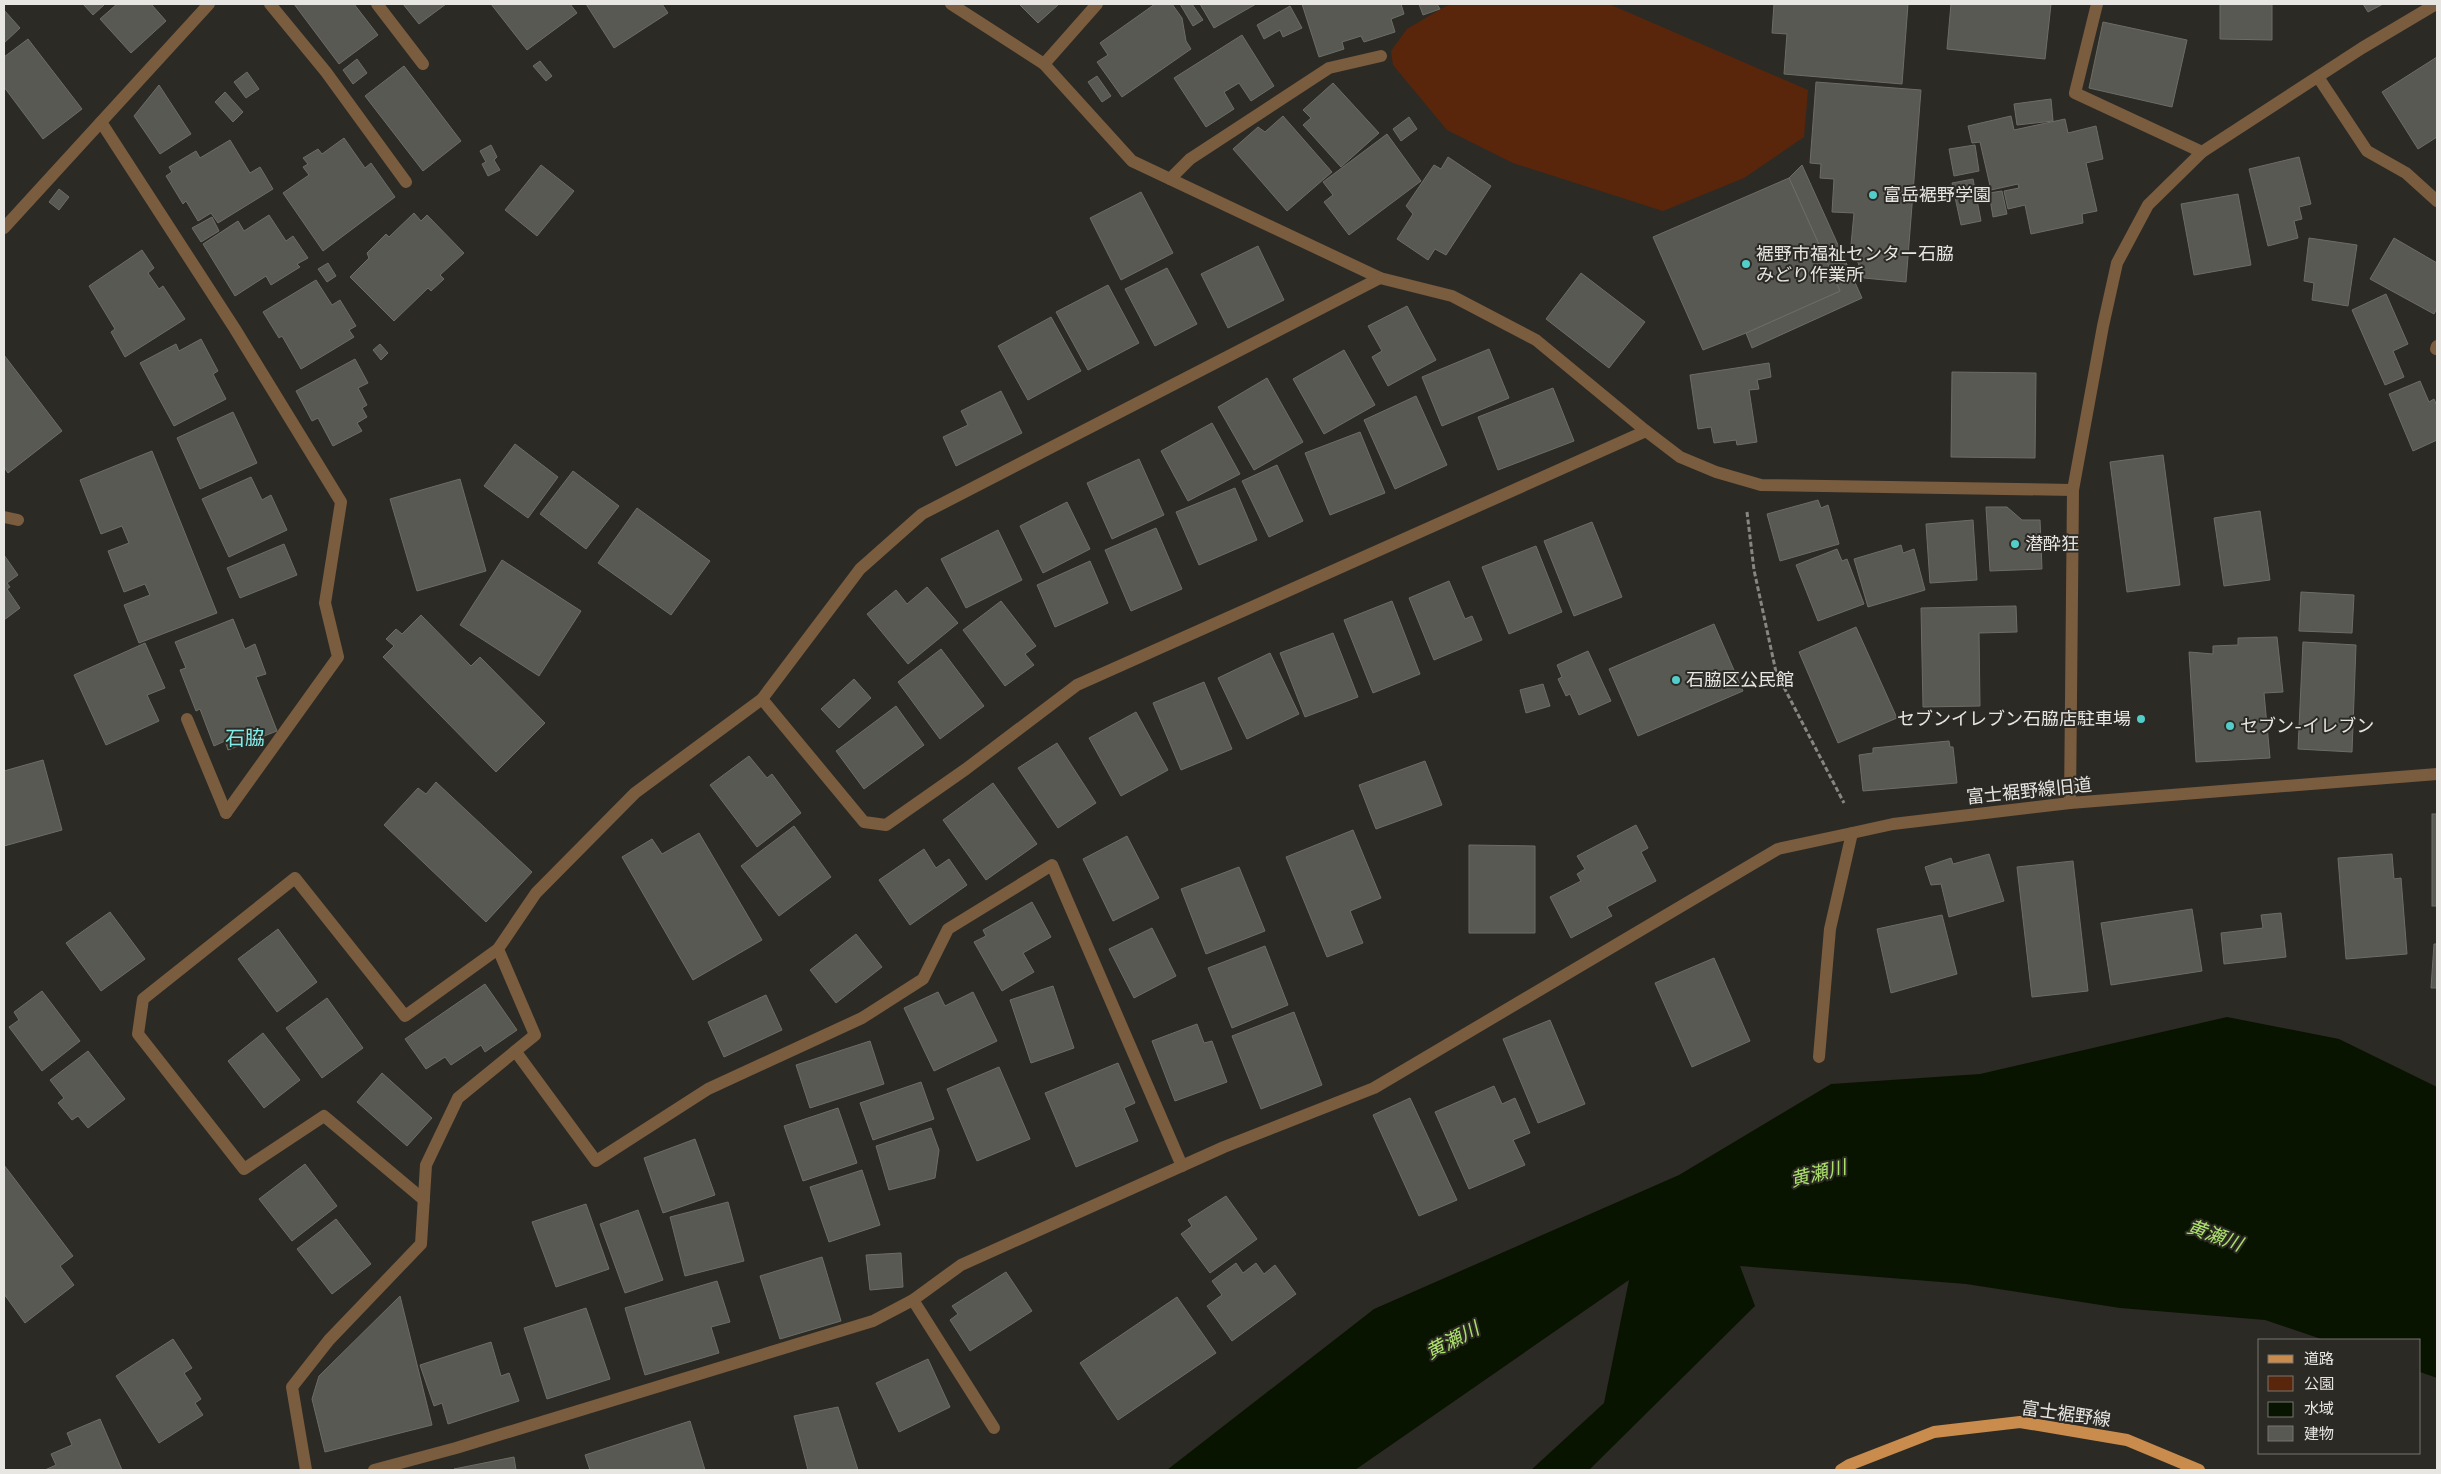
<svg xmlns="http://www.w3.org/2000/svg" width="2441" height="1474" viewBox="0 0 2441 1474" font-family="'Space Grotesk','Noto Sans JP',sans-serif">
  <rect width="100%" height="100%" fill="#2c2a25"/>
  <polygon fill="#5a260b" points="1455,4 1609,4 1808,90 1804,137 1744,178 1663,211 1513,163 1447,130 1393,65 1391,51 1407,29 1446,6"/>
  <polygon fill="#091400" points="2227,1017 2339,1039 2437,1087 2437,1378 2420,1372 2420,1340 2324,1340 2265,1320 2120,1308 1966,1284 1740,1266 1755,1306 1589,1470 1531,1470 1604,1403 1629,1280 1355,1470 1167,1470 1374,1309 1679,1175 1831,1084 1980,1074"/>
  <g fill="#595953" stroke="#6d6d66">
    <polygon points="83,4 105,4 93,15"/>
    <polygon points="117,4 151,4 166,21 131,53 100,19"/>
    <polygon points="294,4 354,4 378,35 339,64"/>
    <polygon points="403,4 446,4 419,24"/>
    <polygon points="491,4 570,4 577,13 527,50"/>
    <polygon points="586,4 662,4 668,13 614,48"/>
    <polygon points="1019,4 1059,4 1038,23"/>
    <polygon points="1155,4 1172,4 1182,18 1186,41 1191,49 1122,97 1097,62 1108,55 1100,43"/>
    <polygon points="1180,4 1192,4 1203,20 1193,26"/>
    <polygon points="1200,4 1256,4 1214,28"/>
    <polygon points="1302,4 1403,4 1401,4 1404,14 1391,19 1395,32 1364,42 1361,36 1342,42 1344,49 1319,57"/>
    <polygon points="1419,4 1437,4 1440,9 1423,15"/>
    <polygon points="1774,4 1908,4 1902,84 1784,74 1787,34 1772,33"/>
    <polygon points="1951,4 2051,4 2045,59 1947,49"/>
    <polygon points="2220,4 2272,4 2272,40 2220,39"/>
    <polygon points="2363,4 2383,4 2368,12"/>
    <polygon points="1290,6 1302,28 1283,37 1280,30 1264,39 1257,25"/>
    <polygon points="4,10 20,28 4,43"/>
    <polygon points="2103,22 2187,40 2172,107 2089,88"/>
    <polygon points="1242,35 1274,86 1251,101 1239,83 1224,92 1234,109 1206,127 1174,78"/>
    <polygon points="28,39 82,109 43,139 4,87 4,57"/>
    <polygon points="2437,57 2437,137 2418,149 2382,92"/>
    <polygon points="357,59 367,73 353,84 343,70"/>
    <polygon points="540,61 552,76 546,81 533,66"/>
    <polygon points="404,66 461,141 423,171 365,96"/>
    <polygon points="247,72 259,89 246,98 234,82"/>
    <polygon points="1097,76 1111,96 1102,102 1088,82"/>
    <polygon points="1816,82 1921,90 1906,282 1864,278 1851,245 1854,213 1832,212 1834,179 1820,178 1821,164 1810,163"/>
    <polygon points="1333,83 1379,133 1341,167 1303,125 1311,118 1303,110"/>
    <polygon points="159,85 191,134 160,154 134,116"/>
    <polygon points="225,92 243,112 233,122 215,102"/>
    <polygon points="2051,99 2053,121 2017,125 2014,104"/>
    <polygon points="1283,116 1332,172 1287,211 1233,149 1258,127 1265,132"/>
    <polygon points="2011,116 2014,130 2065,119 2068,133 2096,126 2103,159 2086,163 2097,211 2082,214 2083,223 2031,234 2025,205 2008,209 2004,191 2019,188 2018,184 1991,190 1980,142 1972,143 1968,126"/>
    <polygon points="1409,117 1417,129 1401,141 1393,129"/>
    <polygon points="1387,134 1421,181 1349,235 1324,202 1333,195 1323,182"/>
    <polygon points="344,138 365,168 371,163 395,197 323,251 283,193 309,175 303,167 308,164 303,158 318,149 322,154"/>
    <polygon points="230,140 250,173 260,167 273,189 218,223 211,213 198,221 186,201 183,204 166,176 172,172 169,167 196,151 200,158"/>
    <polygon points="491,145 497,157 494,160 500,170 488,176 482,164 486,162 480,151"/>
    <polygon points="1975,145 1979,171 1954,176 1949,149"/>
    <polygon points="1448,157 1491,186 1446,255 1435,249 1428,260 1397,239 1413,214 1406,206 1434,165 1441,169"/>
    <polygon points="2299,157 2311,204 2299,207 2302,219 2294,221 2298,238 2268,246 2249,169"/>
    <polygon points="541,165 574,191 537,236 505,210"/>
    <polygon points="1802,165 1862,298 1752,348 1746,333 1840,291 1789,178"/>
    <polygon points="1789,178 1840,291 1746,333 1703,350 1653,237"/>
    <polygon points="1973,179 1981,221 1961,225 1952,183"/>
    <polygon points="59,189 69,197 59,210 49,202"/>
    <polygon points="2002,191 2007,214 1993,217 1989,193"/>
    <polygon points="1141,192 1173,253 1121,280 1090,218"/>
    <polygon points="2238,194 2251,265 2194,275 2181,204"/>
    <polygon points="414,213 421,221 427,215 464,253 440,275 444,279 431,291 428,288 394,321 350,277 369,258 367,253 386,234 389,237"/>
    <polygon points="269,215 286,241 293,236 308,258 297,264 300,267 271,285 266,276 235,296 203,244 238,221 244,231"/>
    <polygon points="212,217 219,231 201,242 192,228"/>
    <polygon points="2309,238 2357,245 2348,306 2312,300 2314,283 2304,281"/>
    <polygon points="2394,238 2437,263 2437,308 2434,314 2370,279"/>
    <polygon points="1258,246 1284,300 1228,328 1201,274"/>
    <polygon points="142,250 154,268 148,273 159,289 163,286 185,319 125,357 111,332 115,329 89,286"/>
    <polygon points="328,263 336,276 327,282 318,269"/>
    <polygon points="1167,268 1197,324 1155,346 1125,289"/>
    <polygon points="1581,273 1645,322 1609,368 1546,319"/>
    <polygon points="316,280 332,305 340,300 356,326 349,330 354,337 301,369 282,336 279,338 263,312"/>
    <polygon points="1108,285 1139,343 1088,370 1056,312"/>
    <polygon points="2386,294 2408,344 2393,351 2404,377 2385,385 2352,310"/>
    <polygon points="1407,306 1436,360 1388,386 1372,357 1382,351 1368,326"/>
    <polygon points="1051,317 1081,371 1028,400 998,346"/>
    <polygon points="201,339 218,371 213,374 226,399 174,426 140,363 176,344 179,351"/>
    <polygon points="380,344 388,353 381,360 373,350"/>
    <polygon points="1489,349 1509,398 1442,426 1422,377"/>
    <polygon points="1344,350 1375,405 1324,434 1293,379"/>
    <polygon points="4,355 62,431 8,473 4,467"/>
    <polygon points="355,359 368,383 358,388 367,405 362,408 367,417 357,423 362,431 333,446 318,418 312,421 296,391"/>
    <polygon points="1769,363 1771,377 1757,380 1759,389 1749,390 1757,442 1737,445 1736,440 1714,443 1711,427 1698,429 1690,375"/>
    <polygon points="1952,372 2036,373 2035,458 1951,457"/>
    <polygon points="1267,378 1303,442 1254,470 1218,407"/>
    <polygon points="2420,381 2429,402 2434,399 2437,406 2437,440 2413,451 2389,394"/>
    <polygon points="1553,388 1574,441 1498,470 1478,417"/>
    <polygon points="1001,391 1022,433 956,466 943,437 968,425 961,411"/>
    <polygon points="1416,396 1447,465 1395,489 1364,420"/>
    <polygon points="233,412 257,463 200,489 177,438"/>
    <polygon points="1212,423 1240,474 1188,501 1161,451"/>
    <polygon points="1360,432 1385,493 1330,515 1305,453"/>
    <polygon points="515,444 558,477 528,518 484,486"/>
    <polygon points="152,451 217,613 139,643 124,605 150,595 145,584 124,592 108,551 129,543 122,526 101,534 80,480"/>
    <polygon points="2163,455 2180,585 2127,592 2110,462"/>
    <polygon points="1139,459 1164,515 1112,539 1087,483"/>
    <polygon points="1277,465 1303,521 1269,537 1242,481"/>
    <polygon points="573,471 619,506 586,549 540,514"/>
    <polygon points="251,477 262,500 271,495 287,530 229,557 202,499"/>
    <polygon points="460,479 486,571 417,591 390,499"/>
    <polygon points="1235,488 1257,540 1199,565 1176,512"/>
    <polygon points="1818,500 1821,508 1828,505 1839,544 1780,561 1767,514"/>
    <polygon points="1067,502 1090,549 1043,573 1020,526"/>
    <polygon points="1986,507 2007,507 2022,520 2040,520 2042,569 1990,571"/>
    <polygon points="637,508 710,561 671,615 598,563"/>
    <polygon points="2260,511 2270,580 2224,586 2214,518"/>
    <polygon points="1973,520 1977,580 1930,583 1926,524"/>
    <polygon points="1592,522 1622,597 1574,616 1544,541"/>
    <polygon points="1156,528 1182,589 1131,611 1105,550"/>
    <polygon points="998,530 1022,580 966,608 941,559"/>
    <polygon points="284,544 297,575 240,598 227,568"/>
    <polygon points="1901,545 1903,553 1914,549 1925,590 1868,607 1854,559"/>
    <polygon points="1536,546 1562,612 1509,634 1482,567"/>
    <polygon points="1837,549 1842,561 1847,559 1864,604 1818,621 1796,565"/>
    <polygon points="4,555 18,575 7,583 10,587 7,589 20,608 4,620"/>
    <polygon points="502,560 581,611 539,676 460,625"/>
    <polygon points="1090,561 1108,603 1055,627 1037,585"/>
    <polygon points="1449,581 1465,619 1472,616 1482,640 1434,660 1409,598"/>
    <polygon points="927,587 958,623 908,664 867,614 896,590 907,604"/>
    <polygon points="2301,592 2354,595 2352,633 2299,631"/>
    <polygon points="1001,601 1036,646 1025,654 1034,665 1005,686 963,630"/>
    <polygon points="1392,601 1420,674 1373,693 1344,620"/>
    <polygon points="2016,606 2017,632 1979,633 1980,706 1923,707 1921,608"/>
    <polygon points="421,615 471,666 480,657 545,723 496,772 383,657 394,646 386,639 396,629 402,634"/>
    <polygon points="233,619 245,649 255,644 266,674 256,677 277,731 228,750 225,741 214,746 200,709 196,711 180,670 186,668 175,642"/>
    <polygon points="1714,624 1743,691 1638,736 1609,669"/>
    <polygon points="1856,627 1897,718 1838,743 1799,652"/>
    <polygon points="1333,633 1358,697 1305,717 1280,653"/>
    <polygon points="2277,637 2283,692 2264,693 2270,758 2196,762 2189,652 2213,654 2213,646 2238,645 2238,638"/>
    <polygon points="2303,642 2356,645 2352,752 2298,749"/>
    <polygon points="145,643 165,688 147,695 159,721 106,745 74,675"/>
    <polygon points="941,649 984,706 940,739 898,682"/>
    <polygon points="1588,651 1611,701 1579,715 1570,694 1566,696 1558,679 1562,677 1557,665"/>
    <polygon points="1270,653 1299,714 1247,739 1218,678"/>
    <polygon points="854,679 871,698 839,728 821,709"/>
    <polygon points="1204,682 1232,749 1181,770 1153,703"/>
    <polygon points="1543,684 1550,706 1526,713 1520,690"/>
    <polygon points="896,706 924,745 864,789 836,751"/>
    <polygon points="1136,712 1168,770 1121,796 1089,738"/>
    <polygon points="1949,741 1950,747 1953,747 1957,783 1863,791 1859,755 1873,753 1873,748"/>
    <polygon points="1057,743 1096,803 1058,828 1018,768"/>
    <polygon points="749,756 767,778 772,774 801,813 757,847 710,785"/>
    <polygon points="43,760 62,830 4,846 4,771"/>
    <polygon points="1425,761 1442,805 1376,829 1359,785"/>
    <polygon points="436,782 532,872 486,922 384,825 418,788 426,794"/>
    <polygon points="993,783 1037,844 986,880 943,820"/>
    <rect x="2432" y="814" width="5" height="92"/>
    <polygon points="1636,825 1648,848 1641,852 1656,881 1607,907 1612,916 1571,938 1550,897 1581,881 1577,874 1585,869 1577,856"/>
    <polygon points="794,826 831,877 779,916 741,866"/>
    <polygon points="1353,830 1381,898 1350,911 1363,943 1327,957 1286,857"/>
    <polygon points="699,833 762,940 693,980 622,857 652,839 662,854"/>
    <polygon points="1127,836 1159,898 1113,921 1083,859"/>
    <polygon points="1469,845 1535,846 1535,933 1469,933"/>
    <polygon points="924,849 936,868 949,859 967,885 910,925 879,880"/>
    <polygon points="1989,854 2004,901 1949,917 1941,884 1931,885 1925,867 1951,858 1953,864"/>
    <polygon points="2392,854 2394,879 2401,878 2407,954 2346,959 2338,858"/>
    <polygon points="2073,861 2088,991 2032,997 2017,867"/>
    <polygon points="1239,867 1265,931 1206,954 1181,889"/>
    <polygon points="1032,902 1051,937 1023,953 1034,972 1002,991 974,942 986,936 983,930"/>
    <polygon points="2192,909 2202,971 2111,985 2101,923"/>
    <polygon points="110,912 145,959 101,991 66,943"/>
    <polygon points="2281,913 2286,957 2224,964 2221,933 2263,928 2261,915"/>
    <polygon points="1942,915 1957,974 1891,993 1877,929"/>
    <polygon points="1152,928 1176,976 1134,998 1109,949"/>
    <polygon points="278,929 317,982 277,1012 238,959"/>
    <polygon points="856,934 882,967 836,1003 810,970"/>
    <polygon points="2434,944 2437,944 2437,988 2431,988"/>
    <polygon points="1265,946 1288,1005 1232,1028 1208,968"/>
    <polygon points="1714,958 1750,1041 1692,1067 1655,983"/>
    <polygon points="485,984 517,1030 485,1052 481,1045 451,1065 445,1057 426,1069 405,1039"/>
    <polygon points="1053,986 1074,1048 1031,1063 1010,1000"/>
    <polygon points="42,991 80,1041 42,1071 9,1027 19,1020 14,1012"/>
    <polygon points="938,992 945,1006 973,992 997,1041 934,1071 904,1008"/>
    <polygon points="766,995 782,1030 724,1057 708,1022"/>
    <polygon points="327,998 363,1048 322,1078 286,1028"/>
    <polygon points="1294,1012 1322,1085 1261,1109 1232,1036"/>
    <polygon points="1550,1020 1585,1104 1538,1123 1503,1039"/>
    <polygon points="1197,1024 1204,1043 1212,1041 1227,1082 1175,1101 1152,1041"/>
    <polygon points="263,1033 300,1080 264,1108 228,1061"/>
    <polygon points="870,1041 884,1084 810,1108 796,1065"/>
    <polygon points="88,1051 125,1099 88,1128 78,1116 72,1120 58,1103 64,1098 50,1080"/>
    <polygon points="1118,1063 1135,1103 1124,1108 1138,1141 1076,1167 1045,1093"/>
    <polygon points="999,1067 1030,1139 977,1161 947,1089"/>
    <polygon points="382,1073 432,1118 407,1146 357,1102"/>
    <polygon points="921,1082 934,1119 873,1140 860,1103"/>
    <polygon points="1494,1086 1502,1104 1515,1098 1530,1133 1513,1140 1525,1165 1469,1189 1435,1112"/>
    <polygon points="1410,1098 1457,1200 1419,1216 1373,1115"/>
    <polygon points="838,1108 857,1163 803,1181 784,1126"/>
    <polygon points="931,1128 939,1150 935,1178 889,1190 876,1146"/>
    <polygon points="695,1139 715,1195 663,1213 644,1158"/>
    <polygon points="305,1164 337,1206 292,1241 259,1199"/>
    <polygon points="4,1165 73,1256 60,1266 74,1285 25,1323 4,1294"/>
    <polygon points="862,1170 880,1225 829,1242 810,1187"/>
    <polygon points="1226,1196 1257,1239 1210,1273 1181,1234 1192,1226 1188,1220"/>
    <polygon points="728,1202 744,1261 685,1276 670,1217"/>
    <polygon points="586,1204 609,1269 556,1287 532,1222"/>
    <polygon points="638,1210 663,1280 625,1293 600,1224"/>
    <polygon points="336,1219 371,1264 332,1294 297,1249"/>
    <polygon points="901,1253 903,1287 870,1290 866,1255"/>
    <polygon points="822,1257 841,1321 780,1339 760,1276"/>
    <polygon points="1236,1263 1243,1273 1256,1263 1264,1274 1275,1265 1296,1294 1232,1341 1207,1306 1222,1295 1212,1281"/>
    <polygon points="1006,1272 1032,1311 970,1351 950,1320 958,1314 952,1306"/>
    <polygon points="717,1281 730,1322 711,1327 719,1353 645,1375 625,1308"/>
    <polygon points="400,1296 432,1425 325,1452 312,1399 319,1376"/>
    <polygon points="1177,1297 1216,1353 1118,1420 1080,1363"/>
    <polygon points="586,1308 610,1379 547,1399 524,1328"/>
    <polygon points="173,1339 192,1368 184,1373 201,1399 195,1403 203,1415 159,1443 116,1376"/>
    <polygon points="491,1342 501,1376 509,1373 519,1401 448,1424 442,1403 434,1406 420,1365"/>
    <polygon points="928,1359 950,1407 899,1432 876,1383"/>
    <polygon points="838,1407 858,1470 808,1470 794,1416"/>
    <polygon points="100,1419 122,1470 45,1470 56,1465 51,1454 72,1445 67,1433"/>
    <polygon points="690,1421 705,1470 590,1470 585,1455"/>
    <polygon points="514,1457 516,1470 454,1469"/>
  </g>
  <g fill="none" stroke-linecap="round" stroke-linejoin="round">
    <polyline stroke="#888682" stroke-width="3" stroke-dasharray="5 2.5" stroke-linecap="butt" points="1747,512 1754,570 1776,672 1844,803"/>
    <polyline stroke="#7a5c3f" stroke-width="12" points="4,517 18,520"/>
    <g stroke="#7a5c3f" stroke-width="12">
      <polyline points="270,4 326,72 406,182"/>
      <polyline points="377,4 423,64"/>
      <polyline points="951,4 1044,64 1132,161 1380,278 1452,296 1536,340 1646,431 1680,457 1716,472 1761,485 2073,490"/>
      <polyline points="2097,4 2075,93 2202,152"/>
      <polyline points="1044,64 1097,4"/>
      <polyline points="2318,77 2367,151 2406,173 2437,201"/>
      <polyline points="101,122 235,329 341,502 325,603 338,657 226,813"/>
      <polyline points="1170,179 1190,159 1329,68 1381,56"/>
      <polyline points="4,228 209,4"/>
      <polyline points="2436,349 2437,346"/>
      <polyline points="762,699 864,822 886,825 966,769 1077,685 1646,431"/>
      <polyline points="187,719 226,813"/>
      <polyline points="2070,803 2073,490 2103,326 2117,263 2148,205 2202,152 2362,48 2436,4"/>
      <polyline points="516,1052 596,1161 708,1089 862,1018 923,979 948,929 1052,865 1182,1166"/>
      <polyline points="424,1200 324,1116 244,1169 138,1034 143,999 295,878 405,1016 498,949"/>
      <polyline points="913,1300 994,1428"/>
      <polyline points="306,1470 292,1387 329,1340 421,1244 426,1165 458,1098 535,1035 498,949 536,893 635,793 762,699 860,569 922,514 1380,278"/>
      <polyline points="374,1470 456,1448 873,1321 913,1300 961,1265 1224,1147 1374,1088 1778,849 1852,833 1830,929 1819,1057"/>
    </g>
    <polyline stroke="#7a5c3f" stroke-width="12" points="1852,833 1893,824 2070,803 2437,774"/>
    <polyline stroke="#c98c4c" stroke-width="12" points="1841,1470 1849,1465 1934,1432 2020,1422 2127,1440 2199,1470"/>
  </g>
  <g fill="#53cdca" stroke="#2c2a25" stroke-width="2">
    <circle cx="1873" cy="195" r="5"/>
    <circle cx="1746" cy="264" r="5"/>
    <circle cx="2015" cy="544" r="5"/>
    <circle cx="1676" cy="680" r="5"/>
    <circle cx="2141" cy="719" r="5"/>
    <circle cx="2230" cy="726" r="5"/>
  </g>
  <g text-anchor="middle" stroke-width="4" stroke-linejoin="round" paint-order="stroke">
    <g font-size="18" fill="#e8e6e3" stroke="#2c2a25" text-anchor="start">
      <text x="1883" y="201">富岳裾野学園</text>
      <text x="1756" y="260">裾野市福祉センター石脇<tspan x="1756" dy="21">みどり作業所</tspan></text>
      <text x="2025" y="550">潜酔狂</text>
      <text x="1686" y="686">石脇区公民館</text>
      <text x="2131" y="725" text-anchor="end">セブンイレブン石脇店駐車場</text>
      <text x="2240" y="732">セブン-イレブン</text>
    </g>
    <g font-size="18" fill="#e8e6e3" stroke="#2c2a25">
      <text transform="translate(2029 791) rotate(-6)" y="6">富士裾野線旧道</text>
      <text transform="translate(2066 1414) rotate(8)" y="6">富士裾野線</text>
    </g>
    <g font-size="19" font-style="italic" fill="#ace16b" stroke="#2c2a25">
      <text transform="translate(1818 1173) rotate(-14)" y="7">黄瀬川</text>
      <text transform="translate(2215 1235) rotate(20)" y="7">黄瀬川</text>
      <text transform="translate(1452 1340) rotate(-28)" y="7">黄瀬川</text>
    </g>
    <g font-size="20" fill="#80ece8" stroke="#2c2a25">
      <text x="245" y="745">石脇</text>
    </g>
  </g>
  <rect width="2441" height="1474" fill="none" stroke="#e8e6e3" stroke-width="10"/>
  <rect x="2258" y="1339" width="162" height="115" fill="#2c2a25" stroke="#777571"/>
  <rect x="2268" y="1355" width="25" height="8" fill="#c98c4c" stroke="#777571"/>
  <text x="2304" y="1364" font-size="15" fill="#e8e6e3">道路</text>
  <rect x="2268" y="1376" width="25" height="15" fill="#5a260b" stroke="#777571"/>
  <text x="2304" y="1389" font-size="15" fill="#e8e6e3">公園</text>
  <rect x="2268" y="1402" width="25" height="15" fill="#091400" stroke="#777571"/>
  <text x="2304" y="1414" font-size="15" fill="#e8e6e3">水域</text>
  <rect x="2268" y="1426" width="25" height="15" fill="#595953" stroke="#777571"/>
  <text x="2304" y="1439" font-size="15" fill="#e8e6e3">建物</text>
</svg>
